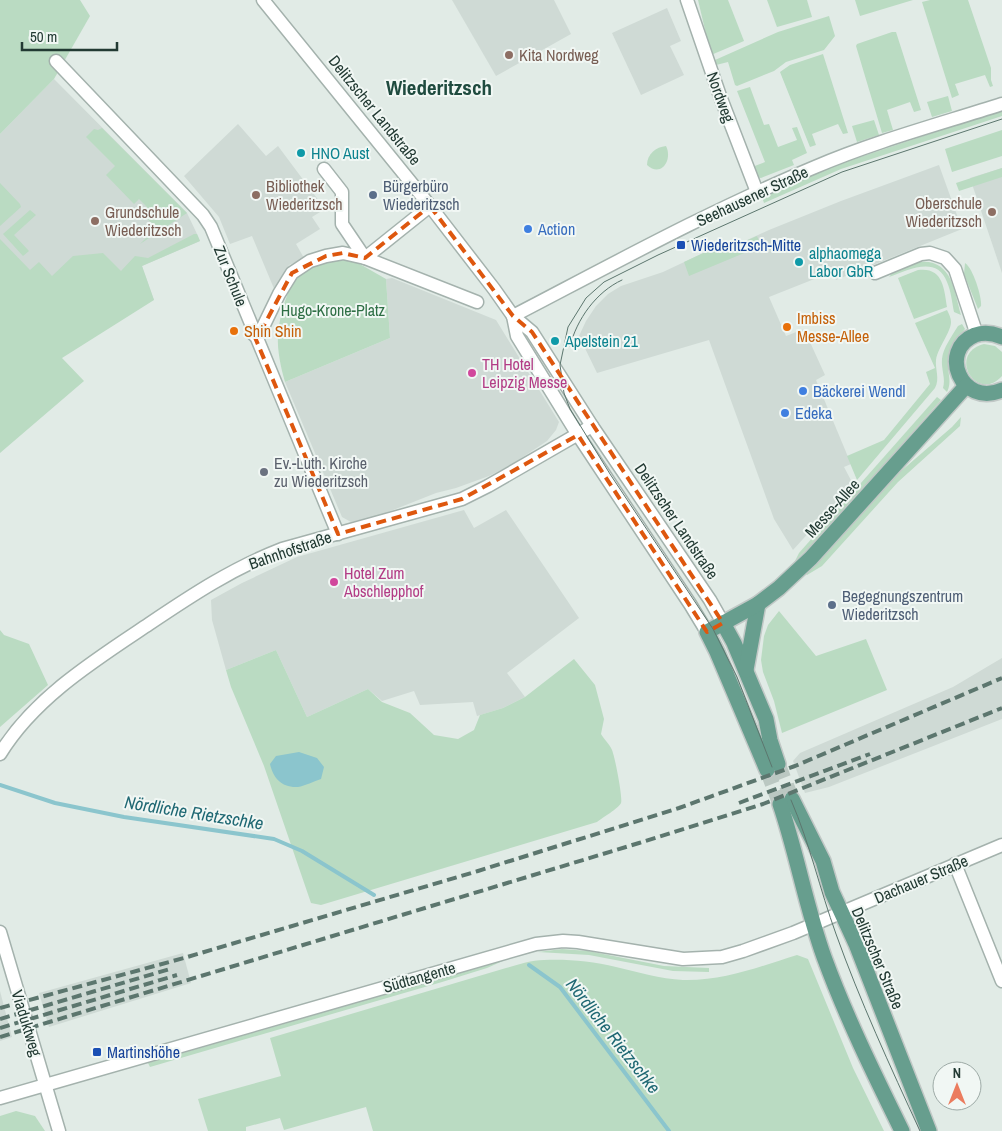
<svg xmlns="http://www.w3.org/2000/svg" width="1002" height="1131" viewBox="0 0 1002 1131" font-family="'Archivo Narrow',sans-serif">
  <rect width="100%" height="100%" fill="#e1ebe6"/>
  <g fill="#cfdad5">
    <polygon points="452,0 554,0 571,34 496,76"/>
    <polygon points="667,8 681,41 670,46 684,75 641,95 612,33"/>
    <polygon points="54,79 187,213 197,234 200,241 142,266 154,300 0,295 0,134"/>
    <polygon points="238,124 266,156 278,146 325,209 312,217 320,229 296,244 304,258 289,265 275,291 252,236 230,244 219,217 184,176"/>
    <polygon points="939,165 962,229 836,280 832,272 769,297 786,336 804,329 825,375 816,380 851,464 844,467 853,484 793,550 774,519 709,340 597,373 579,336 586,321 596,306 608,294 621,286 663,272 731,240 734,246 769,230 841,201"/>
    <polygon points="1002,168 1002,273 970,178"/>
    <polygon points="392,278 496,320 559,422 556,430 547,441 511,465 489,476 456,488 436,493 378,516 351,522 342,517 285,382 390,338 386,279"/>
    <polygon points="464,510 474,528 506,510 579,618 507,673 525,697 503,708 477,716 473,702 420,705 414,691 382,701 368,689 307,717 276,650 226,670 212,620 211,600 242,583 297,557"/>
    <polygon points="1002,658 1002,719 829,787 805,793 793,761 800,753 953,687"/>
    <polygon points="183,953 191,983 49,1027 39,993"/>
    <polygon points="0,991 12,1037 0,1041"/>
  </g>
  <g fill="#badbc2">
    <polygon points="0,0 80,0 90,16 54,79 0,134"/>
    <polygon points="698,0 728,0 744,41 711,55"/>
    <polygon points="767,0 807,0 812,17 777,27"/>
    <polygon points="855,0 913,0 860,16"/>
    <polygon points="930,0 968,0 991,68 991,80 993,86 990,87 985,75 955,84 959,95 952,98 922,2"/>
    <polygon points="829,16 835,36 824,50 786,62 774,71 737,86 735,85 728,62 716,65 715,60 778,32"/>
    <polygon points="892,32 896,32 921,110 914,112 910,102 887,110 893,130 882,133 856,46 857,44"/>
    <polygon points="823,54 848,133 843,134 838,124 812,134 816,145 810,147 780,72 790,65"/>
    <polygon points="750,87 764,125 769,124 778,147 797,140 792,128 797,127 807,153 792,160 794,165 761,178 756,177 752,167 765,162 737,91"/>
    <polygon points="948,96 952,111 932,117 927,102"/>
    <polygon points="1002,110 1002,116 841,169 764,203 762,197 780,187 821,170"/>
    <polygon points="874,120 879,135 857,142 852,126"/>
    <polygon points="102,128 187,213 140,244 156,228 142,213 147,207 139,199 134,204 106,175 115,166 86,137 94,129 98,130"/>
    <polygon points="1002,130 1002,156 952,172 945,149"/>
    <path d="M666,146C673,160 661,178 647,165C647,154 656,147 666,146Z"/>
    <polygon points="1002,168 1002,177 959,191 956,183"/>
    <polygon points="0,183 20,204 21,207 0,226"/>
    <polygon points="30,210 36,215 14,235 29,251 23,256 3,234"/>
    <polygon points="194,234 197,234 200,241 142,266 154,300 62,358 84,381 0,453 0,239 30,270 39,262 52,276 73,256 103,253 121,271 135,256 148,258"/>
    <polygon points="757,236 761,246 689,276 684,262 731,240 734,246"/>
    <path d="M344,260L358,263L386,279L390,338L285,382C281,368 277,350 278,336C279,318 287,286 300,274C312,264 330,261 344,260Z"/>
    <path d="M918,262C952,258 954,290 961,315L954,312C952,302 951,291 947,282C937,255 908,270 889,277L895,270Z"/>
    <path d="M965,263C973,268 982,297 981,306L978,309L964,274Z"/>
    <path d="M918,270C943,267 944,288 947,307L914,319L898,278Z"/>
    <path d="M947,310C949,314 951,318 951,322C951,332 938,347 936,360C935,369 940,379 935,388L857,480L847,456L884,440L930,384L926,372L935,368L915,323Z"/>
    <path d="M962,324L965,329C956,339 948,352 948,365C948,375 952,382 947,392L943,388C946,379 941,369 942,359C943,348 952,336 958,326Z"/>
    <path d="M984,344L995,346L1002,352V376C977,404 946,354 984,344Z"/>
    <polygon points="937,397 941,400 824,533 795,561 799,553"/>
    <polygon points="961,417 960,426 898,482 822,566 807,575 806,574 893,478 952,427"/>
    <polygon points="779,611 816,656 866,639 887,690 782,733 774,701 763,672 761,660 764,636 768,625"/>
    <polygon points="0,630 4,635 29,644 48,685 0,727"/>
    <path d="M276,650L307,717L368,689L382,702L410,713L434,735L458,739L474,730L480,715L503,708L525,697L574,659L595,685L604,719L601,734C604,739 610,745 612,750C615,757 623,799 621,803C619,808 602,818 597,822L321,905L311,903L264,766L231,687L226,670Z"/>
    <polygon points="562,949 588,951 664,966 709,968 709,972 673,971 589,955 538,952"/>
    <path d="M797,955L808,959L853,1068L884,1131H373L366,1107L284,1130L280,1118L246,1127V1131H208L198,1099L281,1076L270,1038L506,968C518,965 531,960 544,960C567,959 592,961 616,967C638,972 660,979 683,980C724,981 758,967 797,955Z"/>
    <polygon points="505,960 487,968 442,982 191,1055 150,1067 148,1063"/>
    <polygon points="16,1111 35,1116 45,1131 0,1131 0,1116"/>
  </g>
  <path fill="#8bc5cd" d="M299,752L317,758L324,767L321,779C314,781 305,786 298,787C282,788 273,778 270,764L276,756Z"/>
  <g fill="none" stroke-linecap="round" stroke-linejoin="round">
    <g stroke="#8bc5cd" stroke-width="4">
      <polyline points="0,785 55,803 124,817 274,839 302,851 374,895"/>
      <polyline points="529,965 560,987 669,1131"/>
    </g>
    <g stroke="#bbc8c2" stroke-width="15" stroke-dasharray="15 8" stroke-linecap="butt">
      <polyline points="778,764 792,799"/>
      <polyline points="767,770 780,804"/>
    </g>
    <defs>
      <g id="minor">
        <polyline points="263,0 430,206 494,289 513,316 532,332 592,426 710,600 723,623"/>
        <polyline points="687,0 720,96 757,192"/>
        <polyline points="56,61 203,215 211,227 338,534"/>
        <polyline points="430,206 365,258 477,302"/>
        <polyline points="875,273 921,254 930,253 945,258 955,269 977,335"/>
        <path d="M513,316C613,264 711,210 815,167C876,141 940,124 1002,104"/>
        <polyline points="513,316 517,336 578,435 690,604 707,632"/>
        <polyline points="254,335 262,329 279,294 292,273 310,261 326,256 343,253 365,258 342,224 342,192 324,169"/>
        <path d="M0,754C34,698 95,660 149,624C192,595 233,568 282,549L462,499L488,486L592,426"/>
        <polyline points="955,864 1002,981"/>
        <polyline points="0,932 59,1131"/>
        <polyline points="0,1098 536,944 563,941 578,942 683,959 722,957 743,951 793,933 1002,845"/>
      </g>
      <g id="major">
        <path d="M1002,337C993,333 984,332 975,335C938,350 961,408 1002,390"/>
        <polyline points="723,623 734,643 766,719 770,740 778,764"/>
        <polyline points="746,670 758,604"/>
        <polyline points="767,770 717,652 707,632 758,604 779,588 811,558 966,386"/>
        <polyline points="792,799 823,861 832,892 856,944 929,1131"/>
        <path d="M780,804C797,854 806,907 824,957C846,1017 874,1074 902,1131"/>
      </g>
    </defs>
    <use href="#minor" stroke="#a4b2ad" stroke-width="15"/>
    <use href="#major" stroke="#c1c8c6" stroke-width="18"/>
    <use href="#minor" stroke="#fff" stroke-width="12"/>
    <use href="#major" stroke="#679e8e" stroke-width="15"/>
    <g stroke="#5c766e" stroke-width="1">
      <path d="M570,346C577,319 596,292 622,280"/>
      <polyline points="772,767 737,677 713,629 610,474 570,409 564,393 560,365 568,327 586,298 604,282 658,255 842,172 1002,119"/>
      <path d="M791,800C810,844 820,890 836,934C860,1001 890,1066 920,1131"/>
    </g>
    <g stroke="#5c766e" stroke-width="4" stroke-dasharray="10 5" stroke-linecap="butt">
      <polyline points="739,803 870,754"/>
      <polyline points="0,1008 184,958 478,871 679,808 795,766 1002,678"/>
      <polyline points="0,1019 170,969"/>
      <polyline points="0,1028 177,975"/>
      <polyline points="0,1037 639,843 763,804 1002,708"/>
    </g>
  </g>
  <path fill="none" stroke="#de570e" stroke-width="4" stroke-dasharray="10 6" stroke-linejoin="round" d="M430,206L513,316L532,332L723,623L707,632L578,435L462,499L338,534L254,335L262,329L292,273L326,256L343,253L365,258Z"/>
  <g fill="#8d6e63" stroke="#f1f7f4" stroke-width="2">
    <circle cx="509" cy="55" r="5"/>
    <circle cx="256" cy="195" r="5"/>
    <circle cx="992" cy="212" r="5"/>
    <circle cx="95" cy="221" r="5"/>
  </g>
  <g fill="#0f9aa8" stroke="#f1f7f4" stroke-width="2">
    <circle cx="301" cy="153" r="5"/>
    <circle cx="799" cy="262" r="5"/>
    <circle cx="555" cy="341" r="5"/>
  </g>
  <g fill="#5c6f8a" stroke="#f1f7f4" stroke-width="2">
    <circle cx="373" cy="195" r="5"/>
    <circle cx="832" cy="605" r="5"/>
  </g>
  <g fill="#3f7fe0" stroke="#f1f7f4" stroke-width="2">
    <circle cx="528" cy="229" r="5"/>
    <circle cx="803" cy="391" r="5"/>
    <circle cx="785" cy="413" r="5"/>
  </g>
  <g fill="#1a4fb4" stroke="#f1f7f4" stroke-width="2">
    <rect x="676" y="240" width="10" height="10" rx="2.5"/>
    <rect x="92" y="1047" width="10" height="10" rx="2.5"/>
  </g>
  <g fill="#e8710a" stroke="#f1f7f4" stroke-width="2">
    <circle cx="787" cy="327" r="5"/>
    <circle cx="234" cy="331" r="5"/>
  </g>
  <g fill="#d1479c" stroke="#f1f7f4" stroke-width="2">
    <circle cx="472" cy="373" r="5"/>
    <circle cx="334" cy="582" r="5"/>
  </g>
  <circle fill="#6b7280" stroke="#f1f7f4" stroke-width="2" cx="264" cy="472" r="5"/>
  <g text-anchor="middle" stroke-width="4" stroke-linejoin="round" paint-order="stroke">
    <g font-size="16" fill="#785e54" stroke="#f1f7f4" text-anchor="start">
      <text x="519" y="61">Kita Nordweg</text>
      <text x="266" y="192">Bibliothek<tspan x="266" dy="18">Wiederitzsch</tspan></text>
      <text x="982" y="209" text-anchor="end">Oberschule<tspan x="982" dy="18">Wiederitzsch</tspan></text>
      <text x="105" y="218">Grundschule<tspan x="105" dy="18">Wiederitzsch</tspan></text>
    </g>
    <g font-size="16" fill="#223a33" stroke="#f1f7f4">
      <text transform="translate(721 97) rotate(70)" y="6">Nordweg</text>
      <text transform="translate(375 110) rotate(51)" y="6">Delitzscher Landstraße</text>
      <text transform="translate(752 196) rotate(-25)" y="6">Seehausener Straße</text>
      <text transform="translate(231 276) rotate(68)" y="6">Zur Schule</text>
      <text transform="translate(832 508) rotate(-48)" y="6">Messe-Allee</text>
      <text transform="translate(677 521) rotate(56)" y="6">Delitzscher Landstraße</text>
      <text transform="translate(290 550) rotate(-19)" y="6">Bahnhofstraße</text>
      <text transform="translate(921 879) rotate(-23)" y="6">Dachauer Straße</text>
      <text transform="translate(878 958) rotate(67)" y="6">Delitzscher Straße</text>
      <text transform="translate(419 977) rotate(-16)" y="6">Südtangente</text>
      <text transform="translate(27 1023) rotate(73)" y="6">Viaduktweg</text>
    </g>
    <g font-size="16" fill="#0d838f" stroke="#f1f7f4" text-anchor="start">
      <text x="311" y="159">HNO Aust</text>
      <text x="809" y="259">alphaomega<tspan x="809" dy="18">Labor GbR</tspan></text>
      <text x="565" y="347">Apelstein 21</text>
    </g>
    <g font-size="16" fill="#4e5e75" stroke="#f1f7f4" text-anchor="start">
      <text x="383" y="192">Bürgerbüro<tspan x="383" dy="18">Wiederitzsch</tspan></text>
      <text x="842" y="602">Begegnungszentrum<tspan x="842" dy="18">Wiederitzsch</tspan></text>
    </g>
    <g font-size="16" fill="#366cbe" stroke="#f1f7f4" text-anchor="start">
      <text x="538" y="235">Action</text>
      <text x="813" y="397">Bäckerei Wendl</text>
      <text x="795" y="419">Edeka</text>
    </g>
    <g font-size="16" fill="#164399" stroke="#f1f7f4" text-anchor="start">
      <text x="691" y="251">Wiederitzsch-Mitte</text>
      <text x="107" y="1058">Martinshöhe</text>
    </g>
    <g font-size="16" fill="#2e6f45" stroke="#f1f7f4">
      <text x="333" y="316">Hugo-Krone-Platz</text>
    </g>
    <g font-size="16" fill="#c56008" stroke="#f1f7f4" text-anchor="start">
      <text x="797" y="324">Imbiss<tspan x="797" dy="18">Messe-Allee</tspan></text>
      <text x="244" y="337">Shin Shin</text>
    </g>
    <g font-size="16" fill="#b23c85" stroke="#f1f7f4" text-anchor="start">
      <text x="482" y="370">TH Hotel<tspan x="482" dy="18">Leipzig Messe</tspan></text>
      <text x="344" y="579">Hotel Zum<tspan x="344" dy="18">Abschlepphof</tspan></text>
    </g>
    <g font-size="16" fill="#5b616d" stroke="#f1f7f4" text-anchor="start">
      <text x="274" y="469">Ev.-Luth. Kirche<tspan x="274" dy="18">zu Wiederitzsch</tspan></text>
    </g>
    <g font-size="18" font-style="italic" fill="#1f6873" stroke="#f1f7f4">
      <text transform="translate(194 813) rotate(9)" y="6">Nördliche Rietzschke</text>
      <text transform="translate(613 1036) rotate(52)" y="6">Nördliche Rietzschke</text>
    </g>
    <g font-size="21" font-weight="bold" fill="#1f4b3f" stroke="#f1f7f4">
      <text x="439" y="95">Wiederitzsch</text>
    </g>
  </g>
  <g transform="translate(957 1086)"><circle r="24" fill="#f1f7f4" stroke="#9eaba7"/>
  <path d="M0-4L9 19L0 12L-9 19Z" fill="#eb7c5e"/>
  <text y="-8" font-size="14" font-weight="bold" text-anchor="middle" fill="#223a33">N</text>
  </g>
  <path d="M22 42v8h95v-8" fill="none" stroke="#223a33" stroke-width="2.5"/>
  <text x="30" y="42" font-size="15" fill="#223a33" stroke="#f1f7f4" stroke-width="4" paint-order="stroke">50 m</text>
</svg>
